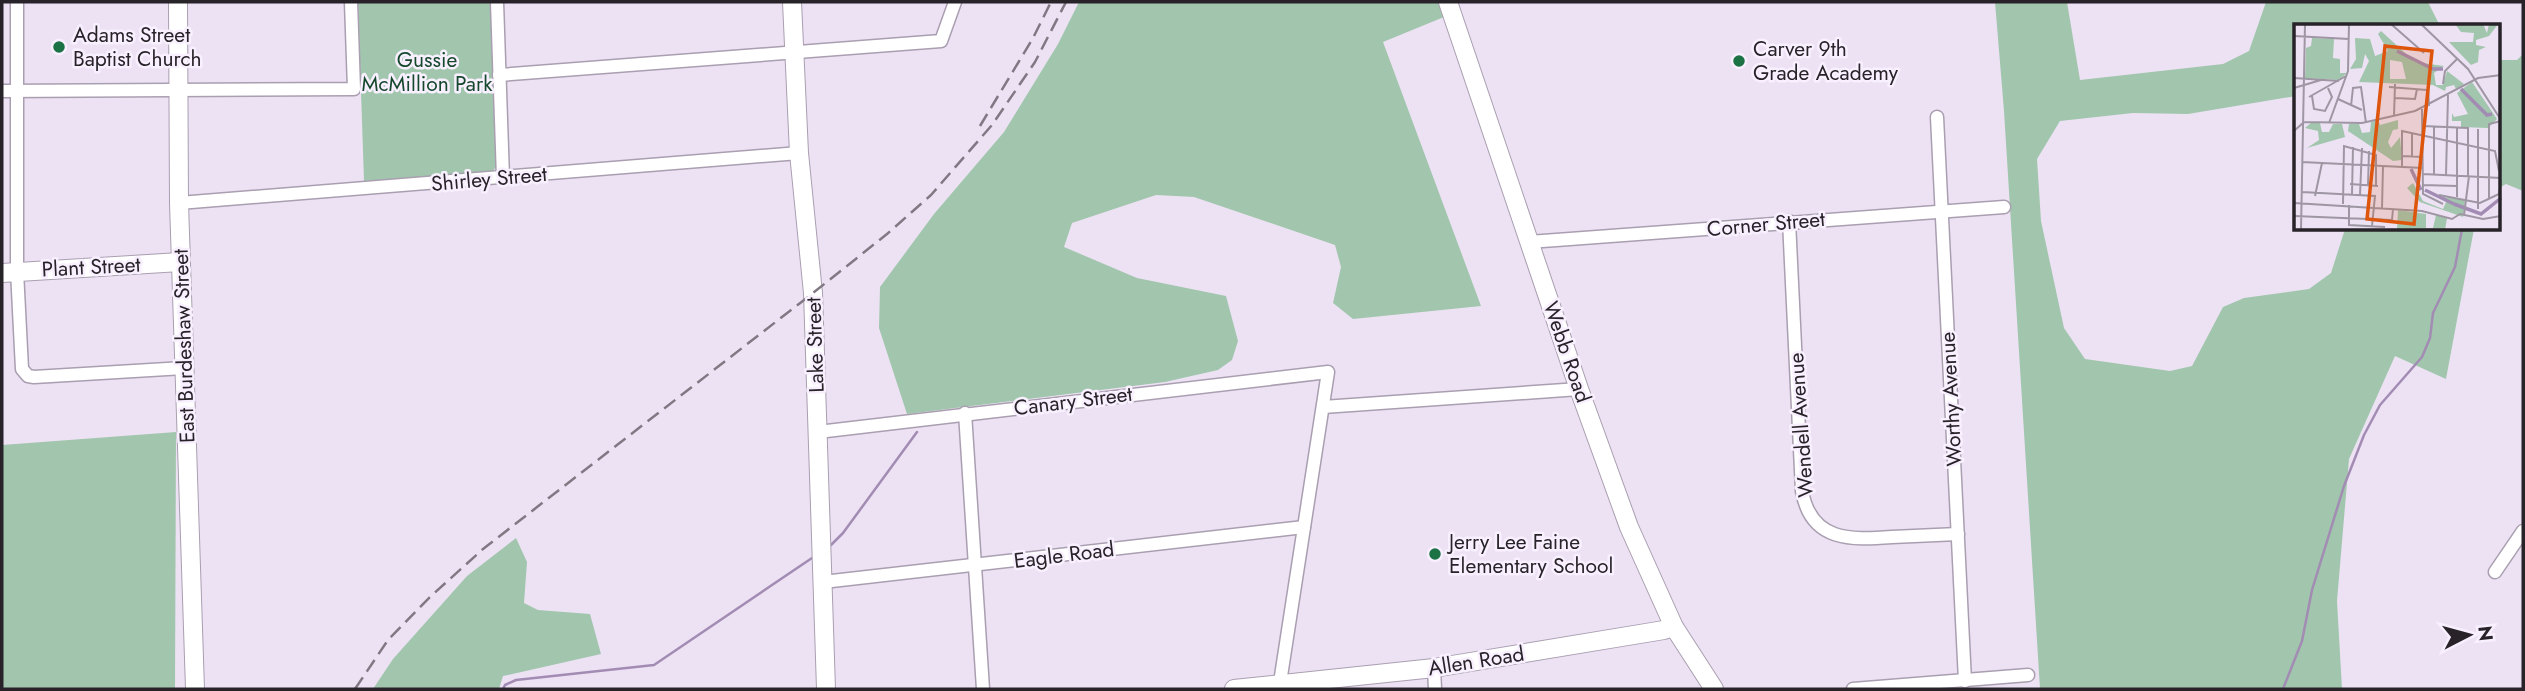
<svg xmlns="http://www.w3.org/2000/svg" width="2525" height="691" viewBox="0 0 2525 691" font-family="Jost,sans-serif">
  <rect width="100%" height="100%" fill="#ede2f4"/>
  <g fill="#a1c6ad">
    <polygon points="358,2 491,2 497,166 492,172 364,181"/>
    <polygon points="1079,2 1438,2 1444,17 1383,42 1481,306 1353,319 1333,303 1341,267 1335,245 1194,197 1156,195 1072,223 1064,247 1137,278 1226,296 1238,341 1232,360 1218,370 1165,382 907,414 879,328 880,287 934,214 1004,132 1058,44"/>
    <polygon points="1995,2 2067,2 2080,80 2223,64 2249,51 2266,2 2428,2 2440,26 2296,26 2296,96 2188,114 2133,113 2060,121 2037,159 2041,221 2064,328 2085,359 2170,371 2192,366 2223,307 2244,298 2309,289 2331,273 2345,229 2474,229 2446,379 2395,356 2349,459 2337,601 2342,689 2040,689 2004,111"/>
    <polygon points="2523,54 2523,191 2506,184 2499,188 2499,60 2517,60"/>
    <polygon points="176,432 175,689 2,689 2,445"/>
    <polygon points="516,538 527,562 524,603 538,610 590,614 601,654 503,676 499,689 373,689 393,659 467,576"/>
  </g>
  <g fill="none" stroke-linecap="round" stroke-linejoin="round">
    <g stroke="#a38cb3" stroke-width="2.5">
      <polyline points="831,545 843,533 917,432"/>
      <polyline points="503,689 505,685 516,680 654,665 812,558"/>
      <polyline points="2283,689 2302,641 2312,590 2344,486 2364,435 2380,405 2422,357 2430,338 2433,313 2455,267 2462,229"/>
    </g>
    <defs>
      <g id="street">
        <polyline points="17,2 17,271 22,369 28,376 34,377 184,368"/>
        <polyline points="497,2 503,178"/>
        <polyline points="499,75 941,41 955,2"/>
        <polyline points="2,91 354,89 351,2"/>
        <polyline points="1937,117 1965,681"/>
        <polyline points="179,203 799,153"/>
        <path d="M1789,221L1802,491C1811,542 1851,540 1892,537C1914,536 1936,535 1958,534"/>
        <polyline points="1529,242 2004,207"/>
        <polyline points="1323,407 1579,389"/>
        <polyline points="965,413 983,689"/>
        <polyline points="818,432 1328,372 1279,689"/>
        <polyline points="2495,572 2523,531"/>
        <polyline points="823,582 1304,527"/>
        <polyline points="1434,668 1435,689"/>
        <polyline points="1853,689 2028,675"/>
      </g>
      <g id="secondary">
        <polyline points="178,2 179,203 195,689"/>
        <polyline points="792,2 799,153 813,293 826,689"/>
        <polyline points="1448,2 1579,389 1629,527 1674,627 1714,689"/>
        <polyline points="2,273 180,262"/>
        <polyline points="1234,689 1434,668 1664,630 1674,627"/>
      </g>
    </defs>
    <use href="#street" stroke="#a99fb0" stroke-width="15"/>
    <use href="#secondary" stroke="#a99fb0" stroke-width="20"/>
    <use href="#street" stroke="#fff" stroke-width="12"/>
    <use href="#secondary" stroke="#fff" stroke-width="18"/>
    <g stroke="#807984" stroke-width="2.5" stroke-dasharray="14 7" stroke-linecap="butt">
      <polyline points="980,126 1033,38 1051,2"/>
      <polyline points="355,689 388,640 430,597 483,549 813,293 887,234 931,195 992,125 1035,62 1066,2"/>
    </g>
  </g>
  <g fill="#1b7244" stroke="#f9f0ff" stroke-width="2.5">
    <circle cx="59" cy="47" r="7"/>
    <circle cx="1739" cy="61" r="7"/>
    <circle cx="1435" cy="554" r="7"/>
  </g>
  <g text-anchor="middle" stroke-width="5" stroke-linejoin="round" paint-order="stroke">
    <g font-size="21" fill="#272329" stroke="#f9f0ff" text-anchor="start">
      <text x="73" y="42">Adams Street<tspan x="73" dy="24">Baptist Church</tspan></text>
      <text x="1753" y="56">Carver 9th<tspan x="1753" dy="24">Grade Academy</tspan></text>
      <text x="1449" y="549">Jerry Lee Faine<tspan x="1449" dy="24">Elementary School</tspan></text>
    </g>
    <g font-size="21" fill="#15482c" stroke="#f9f0ff">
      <text x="427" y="67">Gussie<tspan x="427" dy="24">McMillion Park</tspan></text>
    </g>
    <g font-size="21" fill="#272329" stroke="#f9f0ff">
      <text transform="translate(489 179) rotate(-5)" y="7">Shirley Street</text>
      <text transform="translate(1766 224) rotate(-5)" y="7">Corner Street</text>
      <text transform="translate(91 267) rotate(-3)" y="7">Plant Street</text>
      <text transform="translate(815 345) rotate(-92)" y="7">Lake Street</text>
      <text transform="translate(184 346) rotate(-92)" y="7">East Burdeshaw Street</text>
      <text transform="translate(1567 352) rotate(71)" y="7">Webb Road</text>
      <text transform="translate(1951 399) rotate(-93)" y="7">Worthy Avenue</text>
      <text transform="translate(1073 401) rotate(-7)" y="7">Canary Street</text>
      <text transform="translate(1801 425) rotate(-94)" y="7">Wendell Avenue</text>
      <text transform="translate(1064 555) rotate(-7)" y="7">Eagle Road</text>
      <text transform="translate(1476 661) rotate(-9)" y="7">Allen Road</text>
    </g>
  </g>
  <g transform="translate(2294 24)">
    <rect width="206" height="206" fill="#ede2f4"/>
    <path d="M161,0H189L193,9L195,0H204L195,12L182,16V21L192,23L185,26L184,38L177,41L155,18H179L180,9L167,8ZM87,7L121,38L150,42L140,49L142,61H149L153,47L170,60L162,65L160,61L152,63L151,67L139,61L65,58L75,37L71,30L68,44L56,45L62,35L61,14L76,15L81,32L94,27L84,10ZM96,36L108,38L112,55H96ZM18,14L40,15L39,34L46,35V49H53L45,56L11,54L12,24L17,22ZM178,58L203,95L194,104L167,103V97H158V89L160,93L174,90L163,69ZM84,96L86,101L104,96V105L99,106L94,118L97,124L106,113L108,136L99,137L54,107L55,100H65L68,109L76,108L77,98ZM17,99H26L28,108H35L39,100H48L51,113L13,124L25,116L24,107L11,104ZM119,159L129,177L149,185L153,176L143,172L171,176L169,193L126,178L113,164ZM104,186L132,190V204H139L142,191L153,194L151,206L103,205Z" fill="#a1c6ad" fill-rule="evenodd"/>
    <path fill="none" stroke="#a38cb3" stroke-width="3.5" d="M103,27L139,45H149M167,65L193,91L198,90M117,145L127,166M131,166L160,180M160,180L187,190L207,174"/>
    <path fill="none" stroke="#9e96a3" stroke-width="2" d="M97,0L130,29M127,0L174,45L207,96M0,12L55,15M0,54L45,57M149,60L151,47L164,34M134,61L135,82M95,63L133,66M0,64L27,56M18,72L20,85L31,87L38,73L34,64M15,73L52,52M101,74L121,75L123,65M44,75L68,86M57,82L59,64L67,63L72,99M128,85L129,170L149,180M100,92L101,60M35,99L54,47L55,0M129,102L174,104V152M140,102V151M0,107L10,98L68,99L121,87L184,54L207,51M118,110V133M108,132L129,133M8,138L129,144M108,142V107L201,127L205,147M129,150L207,154M152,151L154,71M56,160L84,162M74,161L75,127M129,161L163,162M8,168L81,172L78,202M58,170L59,123M66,171L68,124M145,171L186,179L205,170L207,156M21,172L28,139M163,173V103M195,174V100L207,97M0,179L128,187L158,195L166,190L189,195L207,192M49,180L50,122L82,131V162M55,181V201L91,203M88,184L89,142M184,185V105M170,191L175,152M0,192L98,196L99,185M7,206L11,0"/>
    <path fill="#de560d" fill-opacity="0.15" stroke="#de560d" stroke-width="3.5" d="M91,22L138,27L120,200L73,195Z"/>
    <rect width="206" height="206" fill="none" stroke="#272329" stroke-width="3.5"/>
  </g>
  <rect width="2525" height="691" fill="none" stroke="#272329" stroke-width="7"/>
  <g transform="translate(2469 635) rotate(84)" stroke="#f9f0ff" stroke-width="5" paint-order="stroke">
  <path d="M0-5L12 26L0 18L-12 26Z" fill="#272329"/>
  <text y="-10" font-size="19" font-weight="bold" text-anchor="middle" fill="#272329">N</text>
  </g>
</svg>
